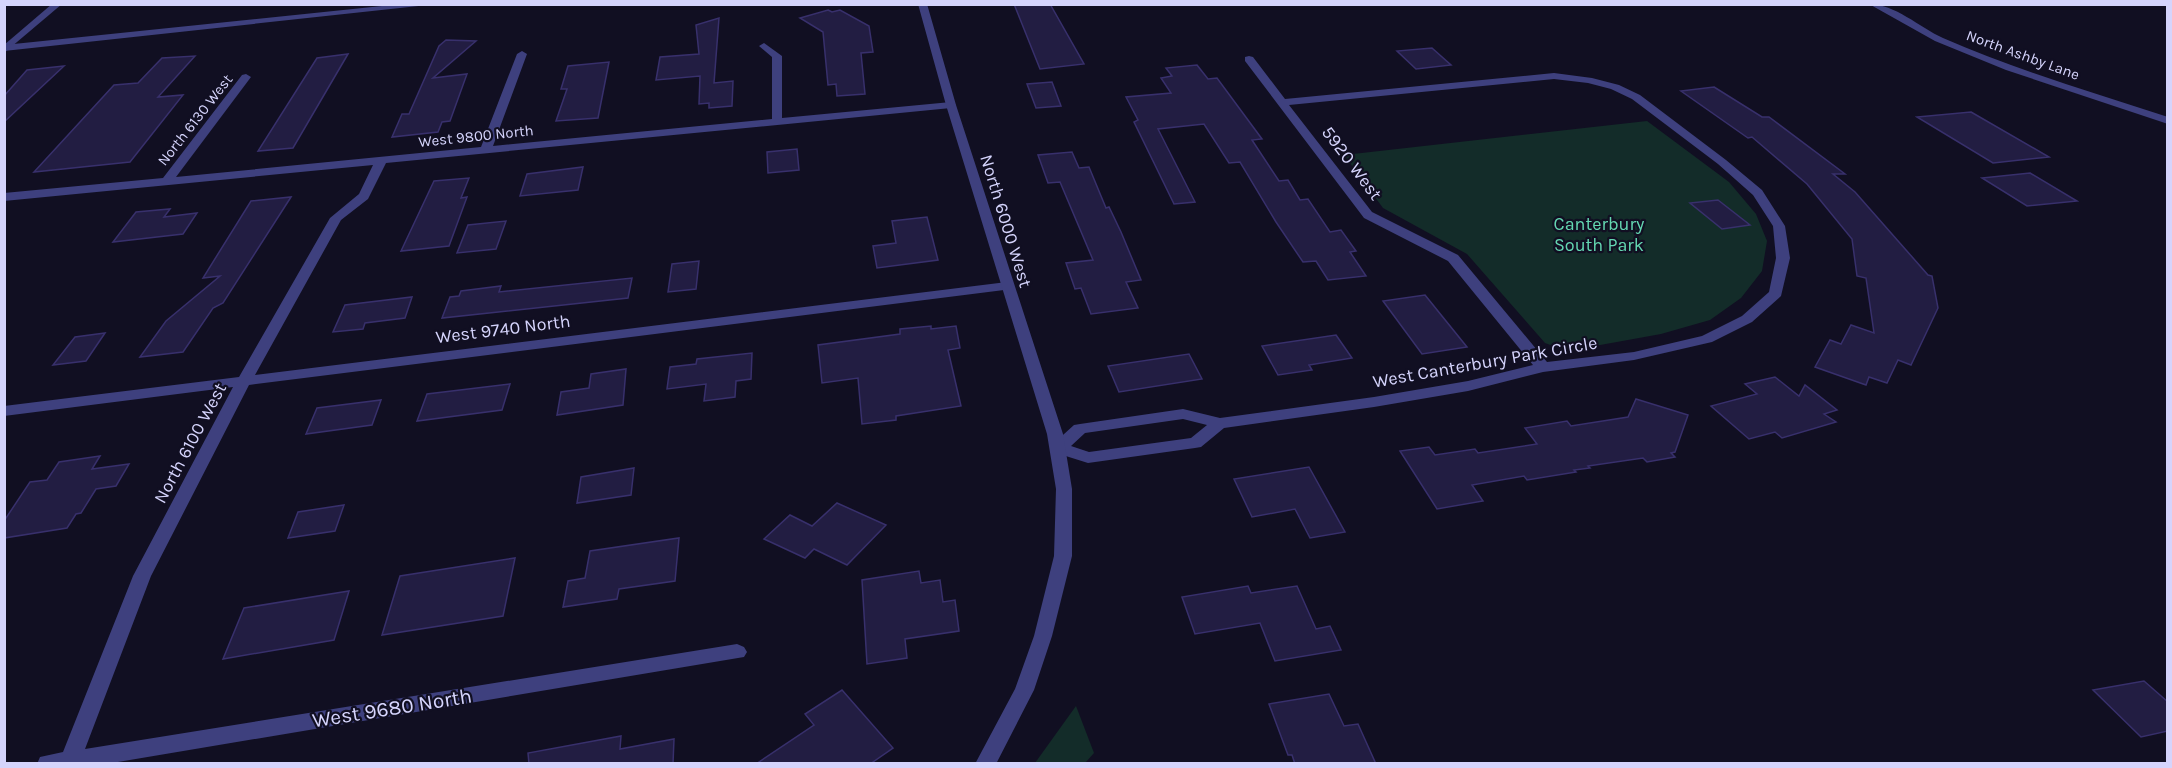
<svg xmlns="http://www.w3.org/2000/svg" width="2172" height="768" viewBox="0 0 2172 768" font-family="Karla,sans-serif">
  <rect width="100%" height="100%" fill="#110f22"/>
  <g fill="#132c29">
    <polygon points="1647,121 1729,182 1756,214 1767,241 1762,271 1741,298 1710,320 1661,334 1567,351 1545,343 1467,254 1383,208 1344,155"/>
    <polygon points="1076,706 1094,753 1085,763 1035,763"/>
  </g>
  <g fill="#221d42" stroke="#38306c" stroke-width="1.5">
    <polygon points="1014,4 1050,4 1084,64 1040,69"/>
    <polygon points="828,10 832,12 840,10 869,26 873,52 861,53 865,94 837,96 836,84 828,85 823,32 800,18"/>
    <polygon points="719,18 714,83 733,81 732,106 709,108 709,103 699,104 700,76 656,80 660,57 699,54 696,25"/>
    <polygon points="446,40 476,41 433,78 467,74 450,121 442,122 438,132 392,137 402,114 409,114 439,46"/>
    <polygon points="1432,48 1451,65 1416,69 1397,51"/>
    <polygon points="348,54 293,148 258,151 317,58"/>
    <polygon points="195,56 158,97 183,95 130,162 34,172 114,85 138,83 162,58"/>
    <polygon points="609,62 598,118 556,121 567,89 561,89 568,66"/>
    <polygon points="1197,65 1208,79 1217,78 1262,139 1252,140 1279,181 1288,180 1300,200 1308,199 1330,232 1341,230 1356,251 1350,252 1366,276 1328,280 1316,261 1303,262 1276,222 1240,162 1229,163 1204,124 1158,129 1195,202 1174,204 1134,122 1138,120 1126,97 1171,93 1161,78 1172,76 1166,68"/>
    <polygon points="64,66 4,122 4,96 27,70"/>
    <polygon points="1052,82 1061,106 1036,108 1027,84"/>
    <polygon points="1714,87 1762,117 1769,117 1845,174 1833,174 1855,192 1928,275 1932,276 1938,308 1911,365 1898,360 1887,383 1869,377 1866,385 1815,367 1830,340 1841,344 1851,325 1874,333 1866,278 1857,276 1852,239 1807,184 1752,137 1748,138 1681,91"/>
    <polygon points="1971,112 2049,157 1993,163 1917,117"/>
    <polygon points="797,149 799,170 768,173 767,152"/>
    <polygon points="1072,152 1079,168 1089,167 1106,208 1109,207 1121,232 1141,280 1126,282 1138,308 1091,314 1081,288 1075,289 1066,263 1093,260 1060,182 1048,183 1038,155"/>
    <polygon points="583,167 578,190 520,196 527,174"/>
    <polygon points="2030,173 2077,201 2027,206 1982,178"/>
    <polygon points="469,178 461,198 467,197 449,246 401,251 434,181"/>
    <polygon points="291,197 223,303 213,308 183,352 140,357 166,321 220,276 203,278 251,201"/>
    <polygon points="1718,200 1750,225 1722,229 1690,203"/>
    <polygon points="170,209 164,217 197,213 183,234 113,242 136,212"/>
    <polygon points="927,217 938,260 877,268 873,246 896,243 892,221"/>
    <polygon points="506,221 496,249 457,253 468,225"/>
    <polygon points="699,261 696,289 668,292 672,264"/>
    <polygon points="632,278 628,298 442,318 450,297 459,296 461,291 501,286 499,292"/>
    <polygon points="1425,295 1467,347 1422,354 1383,301"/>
    <polygon points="412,297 405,318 365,323 363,329 333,332 345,305"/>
    <polygon points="931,326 931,329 956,326 960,348 948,350 961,406 896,416 896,420 862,424 858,378 822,383 818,345 900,334 900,329"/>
    <polygon points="105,333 86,361 53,365 75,337"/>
    <polygon points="1336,335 1352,358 1309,365 1312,370 1278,375 1262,346"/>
    <polygon points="752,353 751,379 736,381 735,397 704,401 706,384 667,389 670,367 696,364 697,359"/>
    <polygon points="1189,354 1202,379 1119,392 1108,366"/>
    <polygon points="626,369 623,405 557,415 561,392 589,388 591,374"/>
    <polygon points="1775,377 1799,396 1805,385 1837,410 1824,414 1836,422 1782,438 1775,432 1749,439 1711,406 1757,394 1745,384"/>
    <polygon points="510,384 502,410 417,421 427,394"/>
    <polygon points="1636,399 1688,415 1675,452 1671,453 1675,457 1647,462 1643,458 1588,466 1590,468 1574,470 1576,472 1527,480 1524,476 1472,485 1483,501 1437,509 1400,451 1429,447 1435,455 1475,449 1478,453 1537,444 1525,428 1567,421 1571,426 1628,417"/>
    <polygon points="381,400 372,425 306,434 317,408"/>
    <polygon points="100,456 92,469 129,464 116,486 96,489 81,513 76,514 67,528 4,538 4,521 30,482 47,480 59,462"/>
    <polygon points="1309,467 1345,532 1310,538 1295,509 1252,517 1234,479"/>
    <polygon points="634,468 631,495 577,503 581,477"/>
    <polygon points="837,503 886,525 847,565 814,549 805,558 764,539 790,515 812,526"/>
    <polygon points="344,505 335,531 288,538 298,512"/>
    <polygon points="679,538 675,581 619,589 617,599 563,607 568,581 585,578 590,551"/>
    <polygon points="515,558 503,616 382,635 400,576"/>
    <polygon points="919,571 921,583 940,580 943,602 955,600 959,631 905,639 907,658 867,664 862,580"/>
    <polygon points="1248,586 1251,593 1297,586 1316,629 1330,626 1341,650 1275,661 1260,623 1195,634 1182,597"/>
    <polygon points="349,591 334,640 223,659 244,608"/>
    <polygon points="2144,681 2168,702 2168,731 2141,737 2093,690"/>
    <polygon points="842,690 893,748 870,764 756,764 814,725 805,714"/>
    <polygon points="1329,694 1344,726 1358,724 1376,764 1295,764 1292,755 1288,755 1269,704"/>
    <polygon points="621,736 620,749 674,739 673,764 529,764 528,753"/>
  </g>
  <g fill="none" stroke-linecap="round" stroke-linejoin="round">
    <g fill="#3e407e" fill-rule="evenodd">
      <polygon points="52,4 62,4 4,53 4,45"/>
      <path d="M1869,4C1895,4 1919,27 1943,38C2016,70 2092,92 2168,117V124L2006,70L1935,41Z"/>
      <polygon points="764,43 782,56 782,118 951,102 956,105 951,108 386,163 368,199 341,220 255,375 1007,282 1012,283 1014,286 1012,289 249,385 151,576 85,749 737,644 744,647 747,652 744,657 106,764 37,764 40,757 63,752 133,576 233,387 4,416 4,406 239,377 330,218 359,194 373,165 4,201 4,193 163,178 242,75 246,74 251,77 176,177 481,147 517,54 522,51 527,54 493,146 772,119 772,57 759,46"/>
      <path d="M1249,56L1253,57L1285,99L1554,73L1592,78L1619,85L1640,95L1726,160L1762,190L1785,226L1790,258L1781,296L1752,322L1712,342L1634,360L1543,372L1468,391L1374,407L1224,428L1201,447L1195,448L1088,463L1053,452L1051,448L1053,444L1074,425L1080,424L1183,409L1220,418L1374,397L1468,381L1533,365L1448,261L1364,218L1245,61V57ZM1554,79L1588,83L1611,89L1632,99L1718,164L1753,195L1773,226L1776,258L1769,292L1742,316L1702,336L1634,352L1547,362L1458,255L1372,212L1289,105ZM1183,419L1207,425L1191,438L1089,452L1071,446L1085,433Z"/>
    </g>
    <g fill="#3e407e" fill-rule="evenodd">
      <polygon points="401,4 437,4 4,51 4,45"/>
      <polygon points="918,4 927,4 956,105 1063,434 1072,489 1072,556 1052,636 1034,690 996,764 975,764 1015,689 1034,636 1054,556 1056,489 1047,434 946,105"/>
    </g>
  </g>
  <g text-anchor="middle" stroke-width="4.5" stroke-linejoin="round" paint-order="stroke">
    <g font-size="15" fill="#d5d4fc" stroke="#110f22">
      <text transform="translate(2023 55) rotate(20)" y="5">North Ashby Lane</text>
      <text transform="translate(195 120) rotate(-52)" y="5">North 6130 West</text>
      <text transform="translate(476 136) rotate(-6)" y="5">West 9800 North</text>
    </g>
    <g font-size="18" fill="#d5d4fc" stroke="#110f22">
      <text transform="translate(1352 163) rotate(53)" y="6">5920 West</text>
      <text transform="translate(1006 221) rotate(73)" y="6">North 6000 West</text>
      <text transform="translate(503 329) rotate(-7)" y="6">West 9740 North</text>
      <text transform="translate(1485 362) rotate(-10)" y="6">West Canterbury Park Circle</text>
      <text transform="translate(190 443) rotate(-62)" y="6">North 6100 West</text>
    </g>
    <g font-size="18" fill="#64d7b2" stroke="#110f22">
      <text x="1599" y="230">Canterbury<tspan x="1599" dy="21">South Park</tspan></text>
    </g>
    <g font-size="21" fill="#d5d4fc" stroke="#110f22">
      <text transform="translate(392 708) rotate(-9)" y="7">West 9680 North</text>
    </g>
  </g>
  <rect width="2172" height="768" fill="none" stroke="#d5d4fc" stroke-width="12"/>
</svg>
